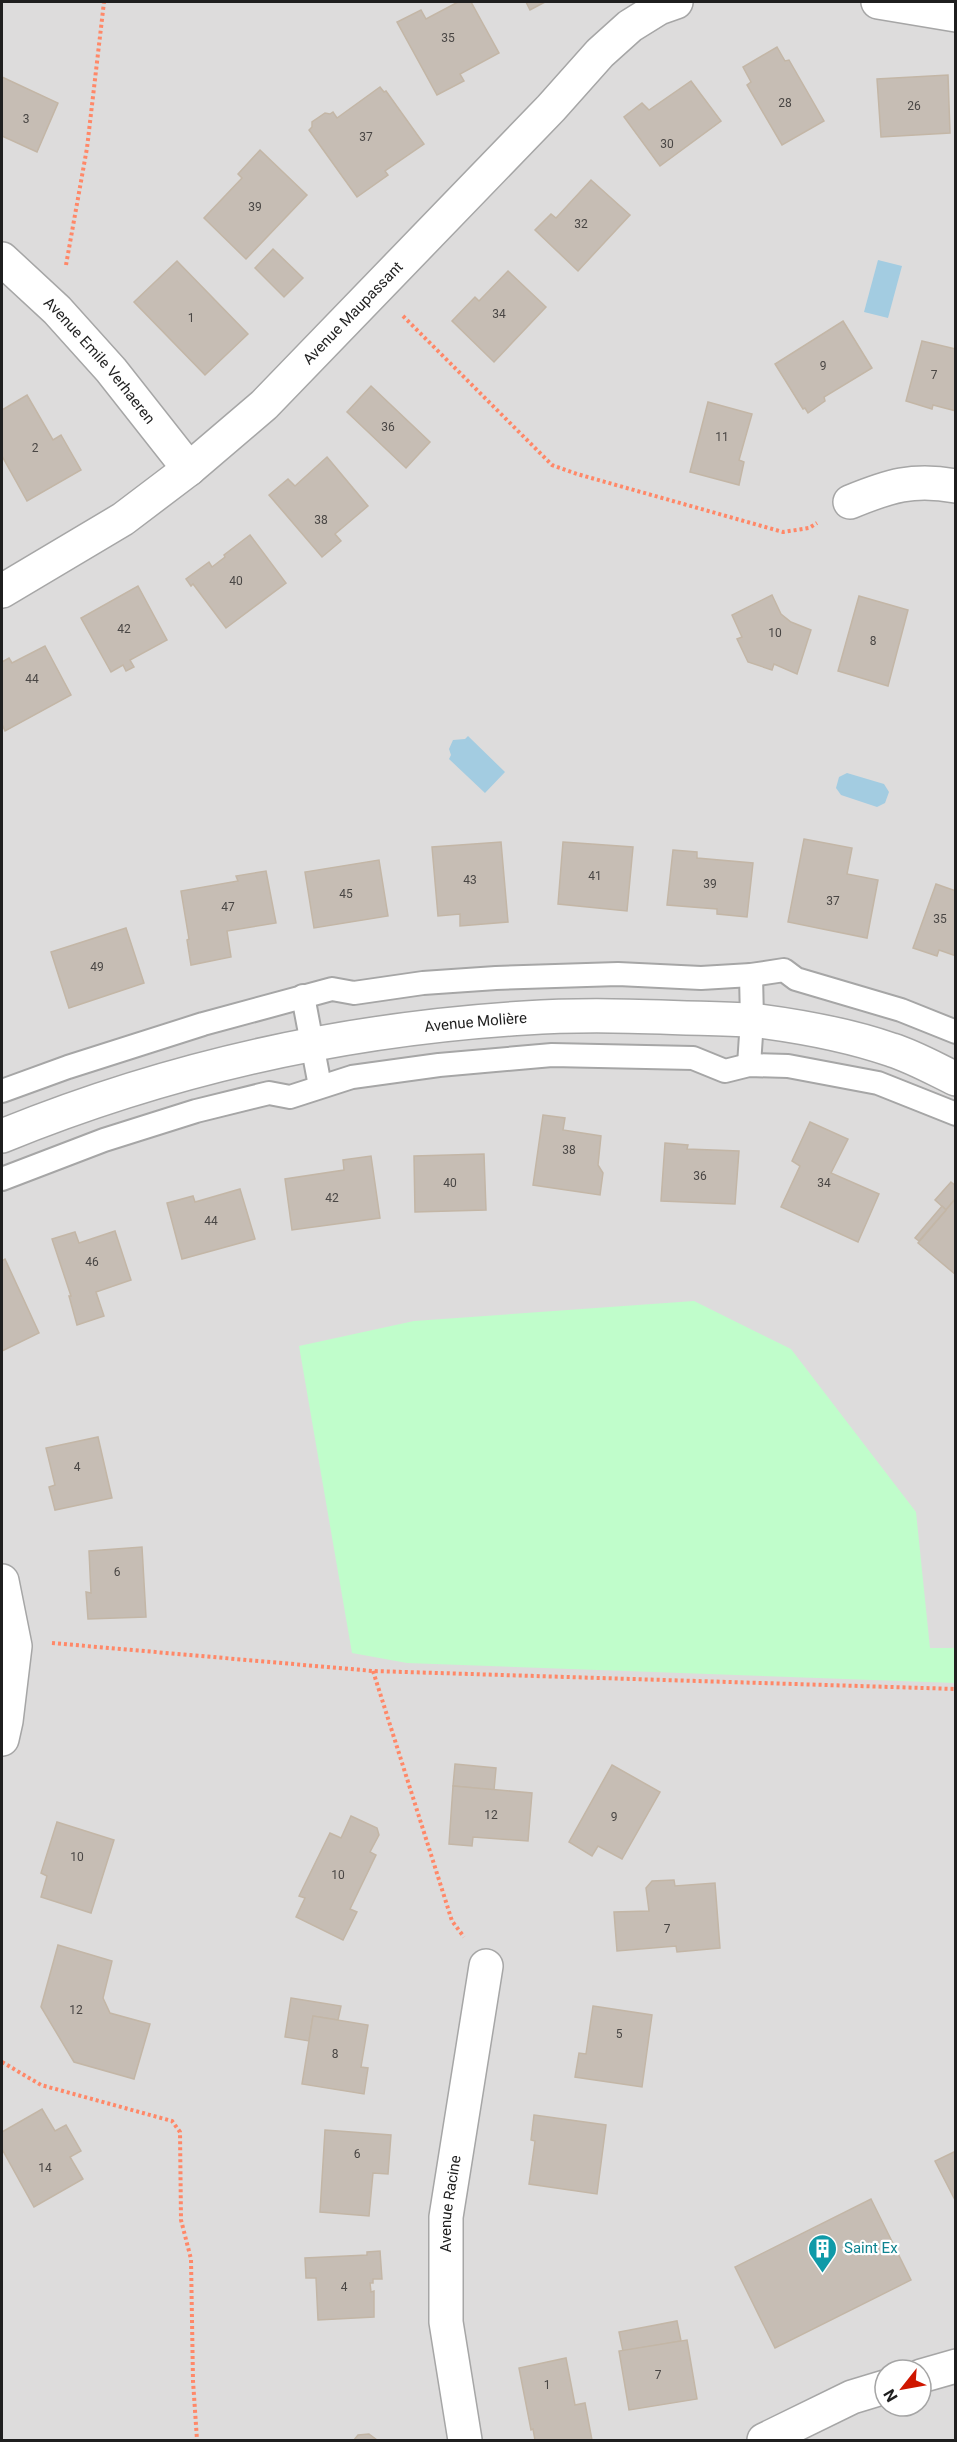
<svg xmlns="http://www.w3.org/2000/svg" width="957" height="2442" viewBox="0 0 957 2442" font-family="Roboto,sans-serif">
  <rect width="100%" height="100%" fill="#f1eee5"/>
  <path fill="#dddcdc" fill-rule="evenodd" d="M2,2H955V2440H2ZM885,2370H921V2406H885Z"/>
  <polygon fill="#c0fdcb" points="694,1301 791,1349 916,1512 930,1648 955,1648 955,1683 407,1663 352,1653 299,1346 414,1321"/>
  <g fill="#a3cce1">
    <polygon points="878,260 902,266 888,318 864,312"/>
    <polygon points="468,736 505,772 485,793 449,759 451,755 449,749 453,740 465,739"/>
    <polygon points="847,773 884,784 889,792 885,803 877,807 841,795 836,788 839,777"/>
  </g>
  <g fill="#c6bdb4" stroke="#c3b6a6" stroke-width="1.5">
    <polygon points="458,2 471,2 499,53 460,74 464,81 437,95 397,22 421,10 426,19"/>
    <polygon points="526,2 545,2 530,10"/>
    <polygon points="777,47 785,61 789,60 824,121 782,145 747,85 751,82 743,67"/>
    <polygon points="948,75 950,133 881,137 877,79"/>
    <polygon points="2,77 58,103 37,152 2,136"/>
    <polygon points="691,81 721,121 660,166 624,117 642,103 649,110"/>
    <polygon points="380,87 384,92 386,91 424,144 385,171 388,175 357,197 309,130 312,127 312,122 325,113 330,114 333,112 337,118"/>
    <polygon points="260,150 307,195 246,259 204,218 242,178 238,174"/>
    <polygon points="591,180 630,215 578,271 535,230 551,214 556,218"/>
    <polygon points="273,249 303,278 284,297 255,268"/>
    <polygon points="177,261 248,334 205,375 134,302"/>
    <polygon points="508,271 546,307 494,362 452,321 475,297 479,301"/>
    <polygon points="843,321 872,368 824,397 825,401 808,413 805,408 803,409 775,364"/>
    <polygon points="922,341 956,349 956,411 933,405 932,409 906,401"/>
    <polygon points="371,386 430,442 406,468 347,412"/>
    <polygon points="27,395 53,440 61,435 81,470 27,501 2,456 2,410"/>
    <polygon points="708,402 752,414 739,460 744,462 739,485 690,472"/>
    <polygon points="327,457 368,506 335,534 341,541 322,557 269,495 288,479 295,486"/>
    <polygon points="250,535 286,583 226,628 193,584 191,586 186,579 209,562 212,567 225,557 224,555"/>
    <polygon points="138,586 167,640 130,660 134,667 126,671 123,665 111,672 81,618"/>
    <polygon points="772,595 781,614 791,622 811,630 797,674 774,664 772,670 748,662 737,639 742,637 732,615"/>
    <polygon points="859,596 908,610 888,686 838,671"/>
    <polygon points="45,646 71,695 5,731 2,724 2,662 9,658 12,663"/>
    <polygon points="804,839 852,848 847,874 878,880 867,938 788,922"/>
    <polygon points="501,842 508,922 460,926 460,914 438,916 432,847"/>
    <polygon points="563,842 633,847 627,911 558,904"/>
    <polygon points="673,850 697,852 697,858 753,863 747,917 717,914 717,909 667,905"/>
    <polygon points="379,860 388,916 314,928 305,872"/>
    <polygon points="266,871 276,923 227,931 231,957 191,965 187,940 189,939 181,891 238,881 236,876"/>
    <polygon points="936,884 956,891 956,956 939,950 937,956 913,948"/>
    <polygon points="126,928 144,983 69,1008 51,952"/>
    <polygon points="543,1115 565,1118 563,1130 601,1136 598,1165 603,1173 600,1195 533,1185"/>
    <polygon points="810,1122 848,1139 831,1173 879,1194 858,1242 781,1207 800,1166 792,1161"/>
    <polygon points="665,1143 688,1145 687,1149 739,1151 735,1204 661,1201"/>
    <polygon points="484,1154 486,1210 415,1212 414,1156"/>
    <polygon points="371,1156 380,1218 292,1230 285,1179 344,1170 343,1160"/>
    <polygon points="951,1182 956,1186 956,1198 946,1210 935,1200"/>
    <polygon points="240,1189 255,1239 182,1259 167,1203 193,1196 195,1202"/>
    <polygon points="956,1198 956,1275 918,1243"/>
    <polygon points="942,1206 946,1210 919,1241 915,1238"/>
    <polygon points="115,1231 131,1280 96,1292 104,1316 77,1325 69,1296 71,1296 52,1239 75,1232 79,1243"/>
    <polygon points="5,1259 39,1333 2,1351 2,1261"/>
    <polygon points="98,1437 112,1498 55,1510 49,1487 55,1485 46,1448"/>
    <polygon points="142,1547 146,1617 88,1619 86,1592 91,1593 89,1551"/>
    <polygon points="455,1764 496,1768 494,1790 453,1786"/>
    <polygon points="612,1765 660,1792 622,1859 598,1846 592,1856 569,1842"/>
    <polygon points="453,1786 532,1793 528,1841 473,1837 472,1846 449,1844"/>
    <polygon points="351,1816 377,1828 379,1835 370,1852 376,1855 350,1909 357,1912 343,1940 296,1917 305,1898 299,1896 330,1833 341,1838"/>
    <polygon points="57,1822 114,1840 91,1913 41,1897 47,1876 41,1873"/>
    <polygon points="674,1880 675,1886 715,1883 720,1948 677,1952 676,1946 617,1951 614,1912 649,1911 646,1888 652,1881"/>
    <polygon points="58,1945 112,1961 103,1998 110,2013 150,2024 134,2079 74,2062 41,2007"/>
    <polygon points="291,1998 341,2006 338,2020 313,2016 309,2041 285,2037"/>
    <polygon points="593,2006 652,2015 642,2087 575,2077 579,2053 586,2054"/>
    <polygon points="313,2016 368,2025 361,2067 368,2068 364,2094 302,2084"/>
    <polygon points="42,2109 55,2131 66,2125 81,2151 70,2157 83,2179 34,2207 2,2149 2,2132"/>
    <polygon points="534,2115 606,2125 597,2194 529,2184 535,2141 531,2140"/>
    <polygon points="325,2130 391,2135 388,2174 373,2173 369,2216 320,2212"/>
    <polygon points="956,2151 956,2202 935,2161"/>
    <polygon points="871,2199 911,2280 775,2348 735,2267"/>
    <polygon points="380,2251 382,2279 373,2279 373,2283 370,2283 371,2292 374,2291 374,2317 318,2320 316,2278 306,2278 305,2258 367,2255 367,2252"/>
    <polygon points="677,2321 681,2341 623,2351 619,2332"/>
    <polygon points="687,2340 697,2399 629,2410 619,2351"/>
    <polygon points="566,2358 575,2405 585,2403 592,2440 535,2440 533,2429 531,2430 519,2368"/>
    <polygon points="369,2434 377,2440 354,2440 358,2435"/>
  </g>
  <g fill="none" stroke-linecap="round" stroke-linejoin="round">
    <defs>
      <g id="service">
        <polyline points="303,996 320,1086"/>
        <polyline points="749,1065 752,1020 751,975"/>
        <polyline points="2,1091 68,1067 203,1024 332,989 354,993 423,983 496,978 618,974 701,978 751,975 784,970 796,979 901,1010 956,1032"/>
        <polyline points="2,1179 104,1140 196,1111 269,1093 290,1097 352,1077 439,1065 552,1055 693,1058 725,1071 749,1065 788,1066 878,1083 956,1114"/>
      </g>
      <g id="minor">
        <polyline points="878,2 956,15"/>
        <path id="s1" d="M2,259L57,310L111,370L189,469"/>
        <path d="M850,502C889,486 913,478 956,486"/>
        <path id="s2" d="M2,591L123,519L189,469L264,405L551,108L600,53L630,26L659,8L676,2"/>
        <path id="s3" d="M2,1136C169,1068 345,1029 525,1018C600,1013 677,1018 752,1020C800,1026 846,1034 892,1050C914,1057 935,1069 956,1079"/>
        <polyline points="2,1581 15,1646 6,1721 2,1739"/>
        <polyline points="921,2376 956,2366"/>
        <path id="s4" d="M465,2440L446,2322V2217L486,1966"/>
        <polyline points="764,2440 852,2397 885,2387"/>
      </g>
    </defs>
    <use href="#service" stroke="#a6a6a6" stroke-width="26"/>
    <use href="#minor" stroke="#a6a6a6" stroke-width="36"/>
    <g stroke="#ff8868" stroke-width="4" stroke-dasharray="3 3" stroke-linecap="butt">
      <polyline points="66,265 87,148 104,2"/>
      <polyline points="403,316 552,465 577,474 783,532 809,528 817,523"/>
      <polyline points="52,1643 373,1671 956,1689"/>
      <polyline points="373,1671 452,1921 464,1937"/>
      <polyline points="2,2062 41,2085 172,2121 180,2132 181,2220 191,2259 193,2381 197,2440"/>
    </g>
    <use href="#service" stroke="#fff" stroke-width="22"/>
    <use href="#minor" stroke="#fff" stroke-width="33"/>
  </g>
  <defs>
    <symbol id="building-pin" viewBox="-11 -11 22 30"><path d="M0 17L-7.5 6A9.5 9.5 0 1 1 7.5 6Z" fill="#0f9aa8" stroke="#fff"/><path d="M-4-6H4V6H1V3H-1V6H-4ZM-2.5-4.3h1.7v1.8h-1.7ZM.8-4.3h1.7v1.8H.8ZM-2.5-1h1.7V.8h-1.7ZM.8-1h1.7V.8H.8Z" fill="#fff"/></symbol>
  </defs>
  <g fill-rule="evenodd">
    <use href="#building-pin" x="806" y="2232" width="33" height="45"/>
  </g>
  <g text-anchor="middle" stroke-width="4.5" stroke-linejoin="round" paint-order="stroke">
    <g font-size="12" fill="#494644">
      <text x="448" y="42">35</text>
      <text x="785" y="107">28</text>
      <text x="914" y="110">26</text>
      <text x="26" y="123">3</text>
      <text x="366" y="141">37</text>
      <text x="667" y="148">30</text>
      <text x="255" y="211">39</text>
      <text x="581" y="228">32</text>
      <text x="499" y="318">34</text>
      <text x="191" y="322">1</text>
      <text x="823" y="370">9</text>
      <text x="934" y="379">7</text>
      <text x="388" y="431">36</text>
      <text x="722" y="441">11</text>
      <text x="35" y="452">2</text>
      <text x="321" y="524">38</text>
      <text x="236" y="585">40</text>
      <text x="124" y="633">42</text>
      <text x="775" y="637">10</text>
      <text x="873" y="645">8</text>
      <text x="32" y="683">44</text>
      <text x="595" y="880">41</text>
      <text x="470" y="884">43</text>
      <text x="710" y="888">39</text>
      <text x="346" y="898">45</text>
      <text x="833" y="905">37</text>
      <text x="228" y="911">47</text>
      <text x="940" y="923">35</text>
      <text x="97" y="971">49</text>
      <text x="569" y="1154">38</text>
      <text x="700" y="1180">36</text>
      <text x="450" y="1187">40</text>
      <text x="824" y="1187">34</text>
      <text x="332" y="1202">42</text>
      <text x="211" y="1225">44</text>
      <text x="92" y="1266">46</text>
      <text x="77" y="1471">4</text>
      <text x="117" y="1576">6</text>
      <text x="491" y="1819">12</text>
      <text x="614" y="1821">9</text>
      <text x="77" y="1861">10</text>
      <text x="338" y="1879">10</text>
      <text x="667" y="1933">7</text>
      <text x="76" y="2014">12</text>
      <text x="619" y="2038">5</text>
      <text x="335" y="2058">8</text>
      <text x="357" y="2158">6</text>
      <text x="45" y="2172">14</text>
      <text x="344" y="2291">4</text>
      <text x="658" y="2379">7</text>
      <text x="547" y="2389">1</text>
    </g>
    <g font-size="15" fill="#1f1f1f" stroke="#fff">
      <text dy="5" stroke="none"><textPath href="#s2" startOffset="450">Avenue Maupassant</textPath></text>
      <text dy="5" stroke="none"><textPath href="#s1" startOffset="141">Avenue Emile Verhaeren</textPath></text>
      <text dy="5" stroke="none"><textPath href="#s3" startOffset="489">Avenue Molière</textPath></text>
      <text dy="5" stroke="none"><textPath href="#s4" startOffset="238">Avenue Racine</textPath></text>
    </g>
    <g font-size="15" fill="#0d838f" stroke="#fff" text-anchor="start">
      <text x="844" y="2253">Saint Ex</text>
    </g>
  </g>
  <rect width="957" height="2442" fill="none" stroke="#1f1f1f" stroke-width="6"/>
  <g transform="translate(903 2388) rotate(239)"><circle r="28" fill="#ffffff" stroke="#a5a5a5" stroke-width="1.5"/>
  <path d="M0-4.5L10 22L0 15L-10 22Z" fill="#cf1600"/>
  <text y="-9" font-size="16" font-weight="bold" text-anchor="middle" fill="#1f1f1f">N</text>
  </g>
</svg>
